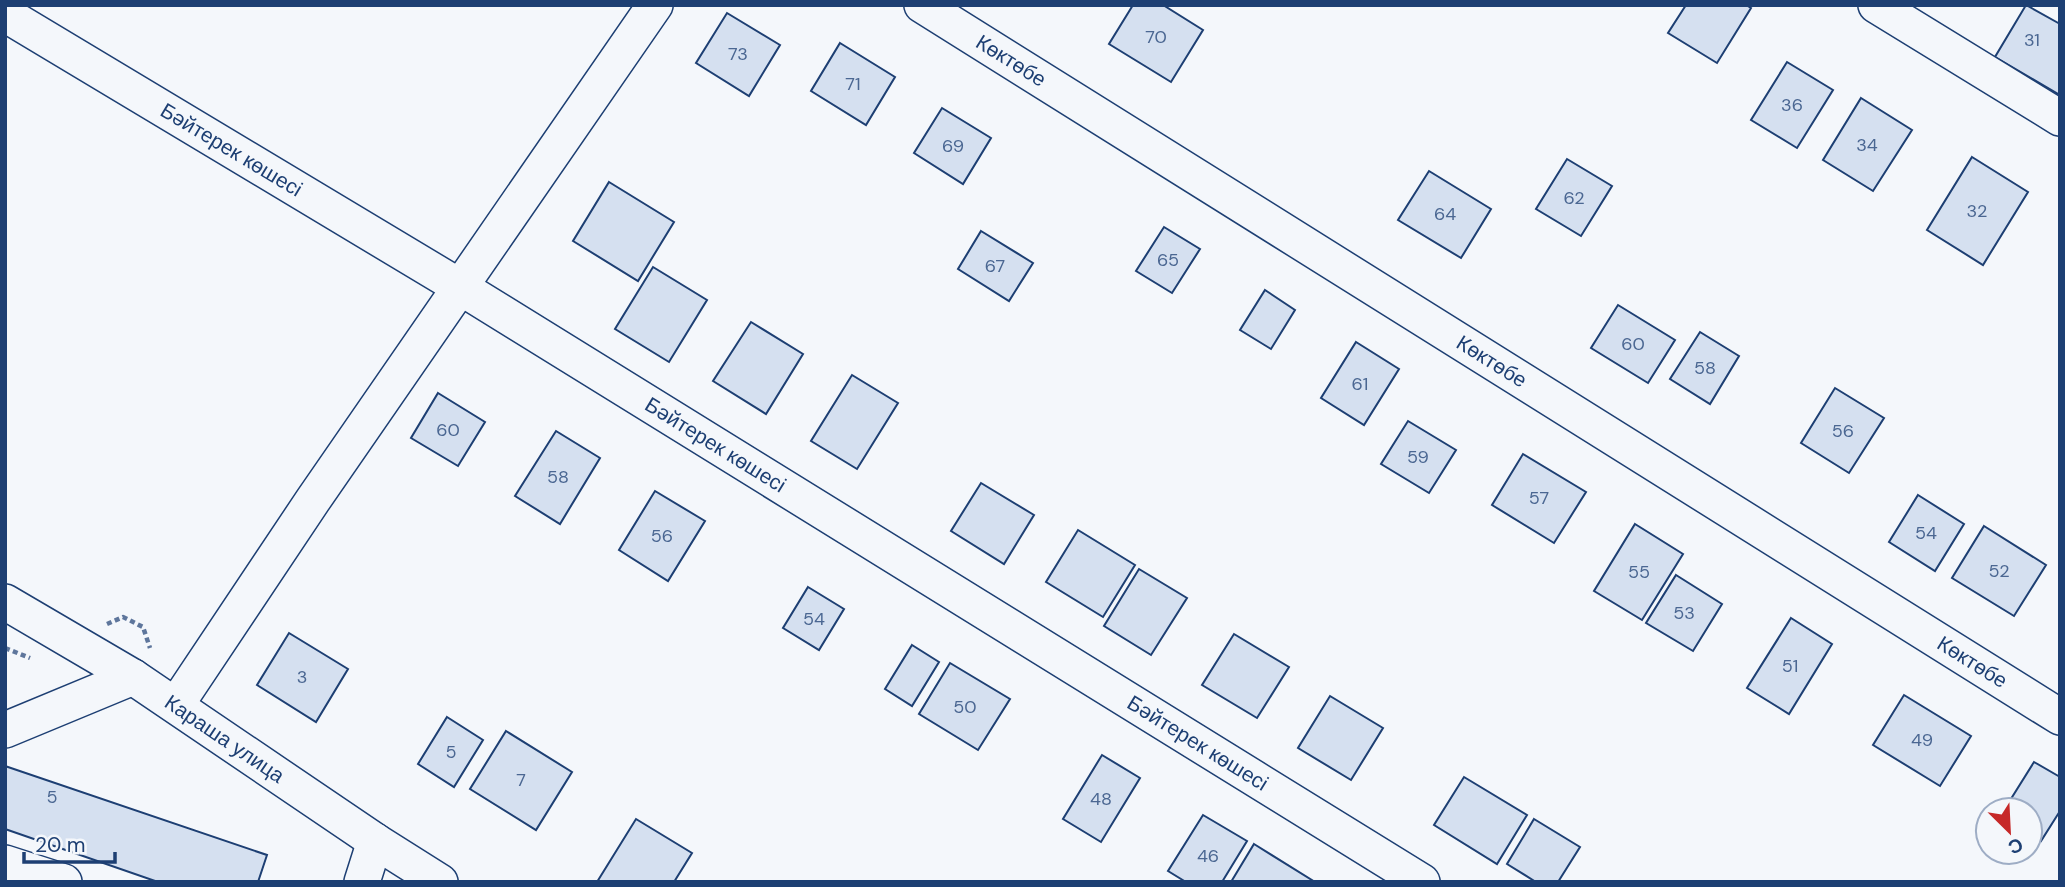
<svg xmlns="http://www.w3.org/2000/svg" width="2065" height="887" viewBox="0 0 2065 887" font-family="'DM Sans',sans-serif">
  <rect width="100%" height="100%" fill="#f4f7fb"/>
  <g fill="#d5e0f0" stroke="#1d3f73" stroke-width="2">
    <polygon points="1133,5 1163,5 1203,30 1171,82 1109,44"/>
    <polygon points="1686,5 1746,5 1751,8 1717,63 1668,33"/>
    <polygon points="2026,5 2060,24 2060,95 1995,57"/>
    <polygon points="727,13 780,45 749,96 696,63"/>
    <polygon points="840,43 895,77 866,125 811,91"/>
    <polygon points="1787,62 1833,90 1797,148 1751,120"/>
    <polygon points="1861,98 1912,130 1873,191 1823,160"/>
    <polygon points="942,108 991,138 963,184 914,153"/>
    <polygon points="1972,157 2028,192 1983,265 1927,230"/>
    <polygon points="1567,159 1612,186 1581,236 1536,209"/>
    <polygon points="1429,171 1491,209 1461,258 1398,220"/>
    <polygon points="609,182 674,222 638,281 573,241"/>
    <polygon points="1164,227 1200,249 1172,293 1136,271"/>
    <polygon points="981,231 1033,263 1009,301 958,269"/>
    <polygon points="653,267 707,300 669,362 615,329"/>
    <polygon points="1265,290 1295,310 1271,349 1240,330"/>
    <polygon points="1618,305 1675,340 1648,383 1591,348"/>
    <polygon points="751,322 803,354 766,414 713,381"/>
    <polygon points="1700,332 1739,356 1710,404 1670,379"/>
    <polygon points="1356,342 1399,369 1364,425 1321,398"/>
    <polygon points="852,375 898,403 857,469 811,441"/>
    <polygon points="1835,388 1884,418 1849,473 1801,443"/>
    <polygon points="438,393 485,422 458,466 411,438"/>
    <polygon points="1408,421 1456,450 1429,493 1381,464"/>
    <polygon points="556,431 600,458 560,524 515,496"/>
    <polygon points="1523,454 1586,492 1554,543 1492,505"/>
    <polygon points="981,483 1034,515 1004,564 951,531"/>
    <polygon points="655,491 705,521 668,581 619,550"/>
    <polygon points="1918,495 1964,524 1935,571 1889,542"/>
    <polygon points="1635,524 1683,554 1642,620 1594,591"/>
    <polygon points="1984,526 2046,565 2014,616 1952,578"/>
    <polygon points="1078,530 1135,565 1103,617 1046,582"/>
    <polygon points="1139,569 1187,598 1151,655 1104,626"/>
    <polygon points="1676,575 1722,604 1693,651 1646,623"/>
    <polygon points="808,587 844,609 819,650 783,628"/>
    <polygon points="1791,618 1832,644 1789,714 1747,688"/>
    <polygon points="289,633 348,669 316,722 257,685"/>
    <polygon points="1234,634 1289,667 1257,718 1202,685"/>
    <polygon points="912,645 939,662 912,706 885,689"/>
    <polygon points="950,663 1010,699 978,750 919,714"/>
    <polygon points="1904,695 1971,736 1940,786 1873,745"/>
    <polygon points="1330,696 1383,728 1351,780 1298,748"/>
    <polygon points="447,717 483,740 454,787 418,764"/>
    <polygon points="506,731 572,772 536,830 470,789"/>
    <polygon points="1102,755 1140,778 1101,842 1063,819"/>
    <polygon points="2034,762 2060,777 2060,811 2041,841 2030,834 2030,810 2004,810"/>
    <polygon points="5,766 267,855 258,882 158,882 5,829"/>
    <polygon points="1464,777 1527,815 1497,864 1434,825"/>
    <polygon points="1203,815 1247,841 1222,882 1186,882 1168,871"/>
    <polygon points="636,819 692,853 674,882 597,882"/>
    <polygon points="1534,819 1580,847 1558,882 1536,882 1507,864"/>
    <polygon points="1254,844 1315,882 1231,882"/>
  </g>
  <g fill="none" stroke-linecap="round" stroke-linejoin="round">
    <defs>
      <g id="minor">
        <path id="s1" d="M922,5L2060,717"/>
        <polyline points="1876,5 2060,118"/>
        <path id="s2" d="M5,14L460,287L1422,882"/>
        <path id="s3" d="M5,602L133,677L375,841L440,882"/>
        <polyline points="176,705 313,500 655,5"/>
        <polyline points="5,730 133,677"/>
        <polyline points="5,863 64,882"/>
        <polyline points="362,882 375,841"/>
      </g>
    </defs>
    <use href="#minor" stroke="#1d3f73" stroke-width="38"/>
    <g stroke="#5e769c" stroke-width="4.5" stroke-dasharray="5 3.5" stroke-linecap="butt">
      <polyline points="107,624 123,617 143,627 150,648"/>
      <polyline points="5,648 30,658"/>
    </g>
    <use href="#minor" stroke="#f4f7fb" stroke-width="35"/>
  </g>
  <g text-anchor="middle" stroke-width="5" stroke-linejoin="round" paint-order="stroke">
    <g font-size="18" fill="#4b6792">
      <text x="1156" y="43">70</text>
      <text x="2032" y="46">31</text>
      <text x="738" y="60">73</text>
      <text x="853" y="90">71</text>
      <text x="1792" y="111">36</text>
      <text x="1867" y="151">34</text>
      <text x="953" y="152">69</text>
      <text x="1574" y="204">62</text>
      <text x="1977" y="217">32</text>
      <text x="1445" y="220">64</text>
      <text x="1168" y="266">65</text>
      <text x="995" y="272">67</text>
      <text x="1633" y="350">60</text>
      <text x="1705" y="374">58</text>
      <text x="1360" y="390">61</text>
      <text x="448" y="436">60</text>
      <text x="1843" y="437">56</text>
      <text x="1418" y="463">59</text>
      <text x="558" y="483">58</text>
      <text x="1539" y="504">57</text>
      <text x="1926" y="539">54</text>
      <text x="662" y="542">56</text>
      <text x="1999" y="577">52</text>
      <text x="1639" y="578">55</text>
      <text x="1684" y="619">53</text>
      <text x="814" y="625">54</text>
      <text x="1790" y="672">51</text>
      <text x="302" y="683">3</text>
      <text x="965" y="713">50</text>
      <text x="1922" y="746">49</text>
      <text x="451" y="758">5</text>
      <text x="521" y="786">7</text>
      <text x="52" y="803">5</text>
      <text x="1101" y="805">48</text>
      <text x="1208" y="862">46</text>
    </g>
    <g font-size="21" fill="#1d3f73" stroke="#f4f7fb">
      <text dy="7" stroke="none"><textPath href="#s1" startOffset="105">Көктөбе</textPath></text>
      <text dy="7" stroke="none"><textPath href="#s2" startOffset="264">Бәйтерек көшесі</textPath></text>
      <text dy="7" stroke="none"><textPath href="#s1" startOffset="672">Көктөбе</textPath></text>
      <text dy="7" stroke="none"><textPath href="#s2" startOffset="831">Бәйтерек көшесі</textPath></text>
      <text dy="7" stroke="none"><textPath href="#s1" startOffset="1239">Көктөбе</textPath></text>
      <text dy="7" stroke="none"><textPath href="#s3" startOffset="259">Караша улица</textPath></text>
      <text dy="7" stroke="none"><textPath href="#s2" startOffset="1398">Бәйтерек көшесі</textPath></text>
    </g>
  </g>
  <rect width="2065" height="887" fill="none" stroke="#1d3f73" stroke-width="14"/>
  <g transform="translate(2009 831) rotate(156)"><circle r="33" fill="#f4f7fb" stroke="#9eadc5" stroke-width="2"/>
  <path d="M0-5L12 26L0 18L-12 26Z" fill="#c62828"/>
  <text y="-10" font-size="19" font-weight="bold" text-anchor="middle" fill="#1d3f73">С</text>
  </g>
  <path d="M24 852v10h91v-10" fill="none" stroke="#1d3f73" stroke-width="3.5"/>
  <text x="35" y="852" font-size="21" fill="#1d3f73" stroke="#f4f7fb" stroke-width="5" paint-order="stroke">20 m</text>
</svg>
